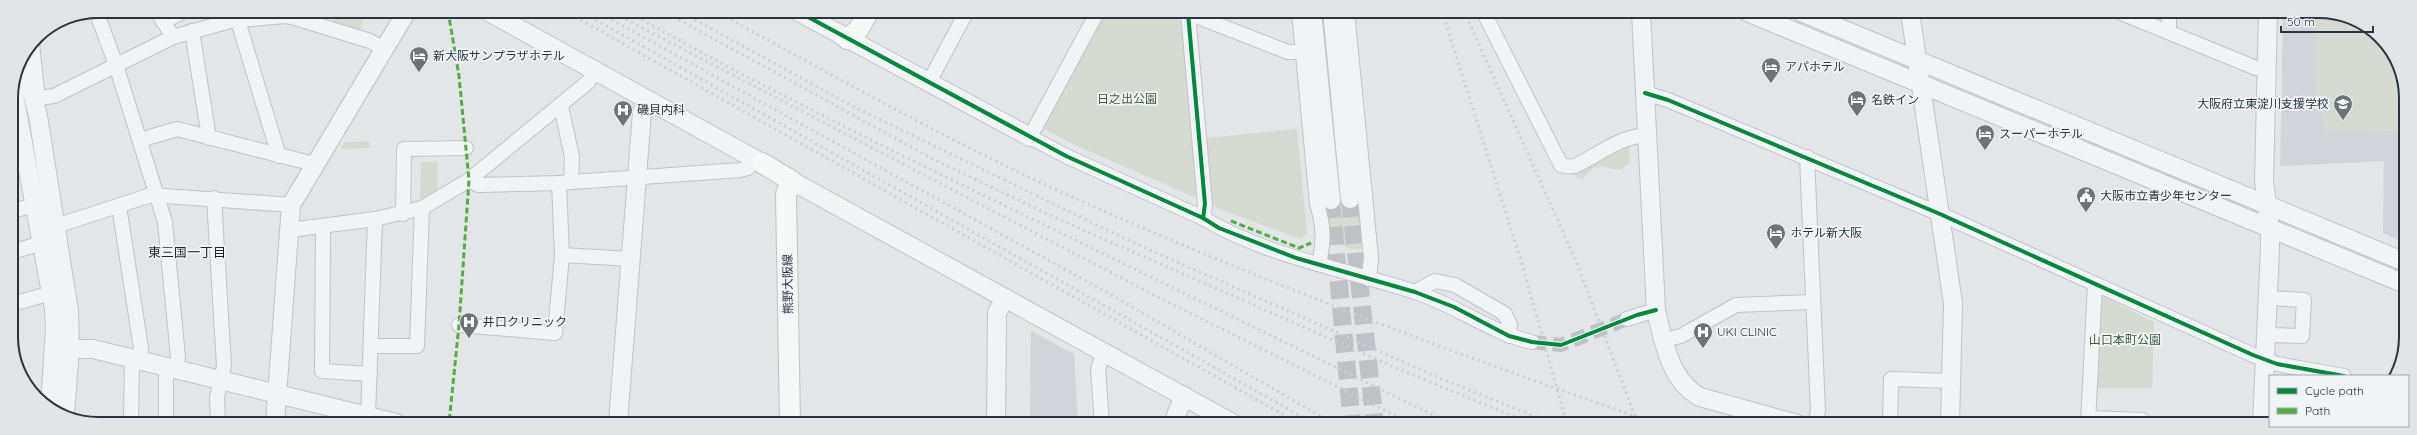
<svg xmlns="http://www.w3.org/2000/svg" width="2417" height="435" viewBox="0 0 2417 435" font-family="Quicksand,'Noto Sans JP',sans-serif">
  <rect width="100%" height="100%" fill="#e3e5e7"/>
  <g fill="#d1d5da">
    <polygon points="2283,12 2331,12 2377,33 2404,81 2405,243 2383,233 2384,161 2280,166"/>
    <polygon points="1031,331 1074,354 1078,424 1003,424 1003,419 1030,421"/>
  </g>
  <g fill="#d5dbd3">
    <polygon points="340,11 361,11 360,15 364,17 359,33 332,25 336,12 339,13"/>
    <polygon points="1103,11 1167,11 1177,16 1183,24 1199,192 1194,197 1075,145 1044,129 1042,124"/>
    <polygon points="2317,12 2331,12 2377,33 2404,81 2404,95 2398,95 2397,131 2323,130 2323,113 2315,112"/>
    <polygon points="1297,129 1307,234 1300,239 1217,208 1210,201 1206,138"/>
    <polygon points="369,141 370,148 341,149 345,142"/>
    <path d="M1629,142L1630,162L1621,170C1604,169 1596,159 1583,179L1577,178L1573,173Z"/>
    <polygon points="421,162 438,162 437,193 420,203"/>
    <polygon points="1359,198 1364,249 1355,250 1331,242 1329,221 1322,201"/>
    <polygon points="2102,296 2154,322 2152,388 2094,388 2098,299"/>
  </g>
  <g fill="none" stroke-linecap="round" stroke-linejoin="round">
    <polyline stroke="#bec2c6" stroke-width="14" stroke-dasharray="14 7" stroke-linecap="butt" points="1532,342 1561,345 1627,319"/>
    <g stroke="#bec2c6" stroke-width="18" stroke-dasharray="18 9" stroke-linecap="butt">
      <polyline points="1350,199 1375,424"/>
      <polyline points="1331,200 1352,424"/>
    </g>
    <defs>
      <g id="minor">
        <polyline points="96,11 116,65 165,222 178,357 176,370"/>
        <polyline points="157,11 173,37"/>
        <polyline points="235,11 279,156"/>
        <path d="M1098,11L1030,137L1066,156L1203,218C1268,257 1345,269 1415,292C1456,305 1491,333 1532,342"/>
        <polyline points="1183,11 1288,52 1302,52"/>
        <path d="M1299,11L1317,204C1324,226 1324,242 1319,264"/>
        <polyline points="1347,11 1371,258 1369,279"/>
        <path d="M1483,11L1561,165C1567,167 1574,167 1579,164C1602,152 1620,137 1647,135"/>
        <polyline points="2119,12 2256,68 2267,69"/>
        <polyline points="1188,13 1205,204 1203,218"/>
        <polyline points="163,22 184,11"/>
        <polyline points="192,31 209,138"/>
        <polyline points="2169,32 2169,12"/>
        <polyline points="32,43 37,92"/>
        <polyline points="928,84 967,11"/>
        <polyline points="1645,93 1668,100 1940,214 2253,355 2277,364 2344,376"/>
        <polyline points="32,99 54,96 173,37 230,21 285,16 292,17 370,41 384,49"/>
        <polyline points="561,106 572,157 571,181"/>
        <polyline points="140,140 177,129 314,164"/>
        <polyline points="1807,157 1818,411 1815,424"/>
        <polyline points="469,180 478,185 559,183 740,170 748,168 754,158"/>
        <polyline points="214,198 224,366 217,397 218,423"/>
        <polyline points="119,206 141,348 140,361"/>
        <polyline points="12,211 35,205"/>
        <polyline points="403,214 404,149 466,148"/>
        <polyline points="56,226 151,195 291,205"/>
        <polyline points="323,227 322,371 370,374"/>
        <polyline points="290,230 375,219 422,208 469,180 588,82 595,72"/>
        <polyline points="12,252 42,243"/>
        <polyline points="562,255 631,259"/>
        <polyline points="1415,292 1435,281 1455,285 1505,314 1510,325 1509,336"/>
        <polyline points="12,304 52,293"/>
        <polyline points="1627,319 1656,310"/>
        <polyline points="459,325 555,333 562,255 559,183"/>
        <polyline points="2267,335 2302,336 2304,300 2268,298"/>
        <polyline points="1663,340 1681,336 1736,305 1813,302"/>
        <polyline points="371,346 417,346 422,208"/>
        <polyline points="368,416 375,219"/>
        <polyline points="2089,418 2142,420 2142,424"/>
        <polyline points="131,423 132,359"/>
        <polyline points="166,423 166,367"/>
        <polyline points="1102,424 1098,369 1104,352"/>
        <polyline points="1890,424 1891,379 1951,381"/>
        <polyline points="2088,424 2095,284"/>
      </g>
      <g id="tertiary">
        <polyline points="487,11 762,163"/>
        <polyline points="797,11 1030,137"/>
        <polyline points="1312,11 1331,200"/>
        <polyline points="1332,11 1350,199"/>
        <path d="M1641,12L1656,310C1663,340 1670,381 1700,397L1797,424"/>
        <polyline points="1747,12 2405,284"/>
        <polyline points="1801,12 2405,262"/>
        <polyline points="1910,12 1953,303 1950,424"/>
        <polyline points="23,57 38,116 69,311 70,349 65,413"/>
        <polyline points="13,89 54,309 55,329 50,405"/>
        <polyline points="792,181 1234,424"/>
        <polyline points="54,349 93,349 396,423"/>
        <polyline points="275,423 291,205 407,11"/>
        <polyline points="618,423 642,112 647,100"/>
        <polyline points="996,424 997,313 1005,298"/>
        <polyline points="1177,424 1176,415 1184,396"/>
        <polyline points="2262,424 2270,249 2270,229 2264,181 2268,12"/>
      </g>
      <g id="secondary">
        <polyline points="847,39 858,30 869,11"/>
        <polyline points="762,163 792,181 786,194 790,423"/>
      </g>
    </defs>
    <use href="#minor" stroke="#c1c3c5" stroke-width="16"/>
    <use href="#tertiary" stroke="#c1c3c5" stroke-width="20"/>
    <use href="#secondary" stroke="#c1c3c5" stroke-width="22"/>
    <use href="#minor" stroke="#f2f3f5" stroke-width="14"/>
    <use href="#tertiary" stroke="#f2f3f5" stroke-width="18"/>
    <use href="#secondary" stroke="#f6f7f7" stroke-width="20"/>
    <g stroke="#ccced0" stroke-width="3" stroke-dasharray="2 4" stroke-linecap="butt">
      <polyline points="565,11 1300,424"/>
      <polyline points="580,11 1315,424"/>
      <polyline points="596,11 1108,293 1334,424"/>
      <polyline points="610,11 1158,297 1412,424"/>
      <polyline points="626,11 730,68 897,153 1452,424"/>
      <polyline points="663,11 933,159 1056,218 1408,373 1532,424"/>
      <polyline points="679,11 854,107 1132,242 1442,379 1554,424"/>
      <path d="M715,11C841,80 966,151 1097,208C1281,289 1469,359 1658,424"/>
      <polyline points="1442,11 1522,264 1567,424"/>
      <polyline points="1464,11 1576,261 1638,424"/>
    </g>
    <g stroke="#53ac46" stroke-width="3" stroke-dasharray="6 3" stroke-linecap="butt">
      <polyline points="448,11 459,76 469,180 459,325 449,423"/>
      <polyline points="1231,221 1299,248 1311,243"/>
    </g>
    <defs>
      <g id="cycleway">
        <polyline points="797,11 1066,156 1203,218 1219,228 1296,258 1415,292 1454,307 1509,336 1532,342 1561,345 1637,315 1656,310"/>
        <polyline points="1188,13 1205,204 1203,218"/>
        <polyline points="1645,93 1668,100 1940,214 2253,355 2277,364 2344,376"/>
      </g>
    </defs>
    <use href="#cycleway" stroke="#f1f4f7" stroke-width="6"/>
    <use href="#cycleway" stroke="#00873e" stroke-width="4"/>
  </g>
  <defs>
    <symbol id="hotel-pin" viewBox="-11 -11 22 30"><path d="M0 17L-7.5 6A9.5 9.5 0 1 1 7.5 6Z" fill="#6b737b" stroke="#f1f4f7"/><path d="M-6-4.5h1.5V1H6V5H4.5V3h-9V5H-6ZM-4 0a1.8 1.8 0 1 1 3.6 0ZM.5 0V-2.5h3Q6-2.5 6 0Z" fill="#fff"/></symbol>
    <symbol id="school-pin" viewBox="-11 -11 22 30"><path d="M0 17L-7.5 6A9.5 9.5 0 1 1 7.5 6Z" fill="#6b737b" stroke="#f1f4f7"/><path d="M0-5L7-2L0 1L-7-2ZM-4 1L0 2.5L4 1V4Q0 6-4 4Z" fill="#fff"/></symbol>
    <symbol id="hospital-pin" viewBox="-11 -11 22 30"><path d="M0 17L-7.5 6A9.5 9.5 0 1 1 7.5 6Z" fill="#6b737b" stroke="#f1f4f7"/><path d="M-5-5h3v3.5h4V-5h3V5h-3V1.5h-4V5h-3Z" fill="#fff"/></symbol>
    <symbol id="civic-pin" viewBox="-11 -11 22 30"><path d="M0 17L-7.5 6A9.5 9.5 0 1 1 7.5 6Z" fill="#6b737b" stroke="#f1f4f7"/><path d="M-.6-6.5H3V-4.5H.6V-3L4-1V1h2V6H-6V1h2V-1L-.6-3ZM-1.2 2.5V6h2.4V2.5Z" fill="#fff"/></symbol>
  </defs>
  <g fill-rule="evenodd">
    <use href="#hotel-pin" x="408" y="45" width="22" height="30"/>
    <use href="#hotel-pin" x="1760" y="56" width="22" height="30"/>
    <use href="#hotel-pin" x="1846" y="89" width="22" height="30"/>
    <use href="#school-pin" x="2332" y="93" width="22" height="30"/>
    <use href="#hospital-pin" x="612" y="99" width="22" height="30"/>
    <use href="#hotel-pin" x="1974" y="123" width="22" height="30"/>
    <use href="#civic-pin" x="2075" y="185" width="22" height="30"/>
    <use href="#hotel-pin" x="1765" y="222" width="22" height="30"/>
    <use href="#hospital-pin" x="458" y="311" width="22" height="30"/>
    <use href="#hospital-pin" x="1692" y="321" width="22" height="30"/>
  </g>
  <g text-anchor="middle" stroke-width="3.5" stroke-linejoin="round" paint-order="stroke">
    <g font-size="12" fill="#2a3541" stroke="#f1f4f7" text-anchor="start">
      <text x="433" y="60">新大阪サンプラザホテル</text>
      <text x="1785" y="71">アパホテル</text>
      <text x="1871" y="104">名鉄イン</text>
      <text x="2329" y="108" text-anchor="end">大阪府立東淀川支援学校</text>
      <text x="637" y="114">磯貝内科</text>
      <text x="1999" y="138">スーパーホテル</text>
      <text x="2100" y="200">大阪市立青少年センター</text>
      <text x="1790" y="237">ホテル新大阪</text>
      <text x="483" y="326">井口クリニック</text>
      <text x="1717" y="336">UKI CLINIC</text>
    </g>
    <g font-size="12" fill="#425c38" stroke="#f1f4f7">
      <text x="1127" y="103">日之出公園</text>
      <text x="2125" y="344">山口本町公園</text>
    </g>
    <g font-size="12" fill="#2a3541" stroke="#f1f4f7">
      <text transform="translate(788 284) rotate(-91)" y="4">熊野大阪線</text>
    </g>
    <g font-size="13" fill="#1c2632" stroke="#f1f4f7">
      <text x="187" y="257">東三国一丁目</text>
    </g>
  </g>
  <path d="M0 0H2417V435H0ZM98 18H2319A80 80 0 0 1 2399 98V337A80 80 0 0 1 2319 417H98A80 80 0 0 1 18 337V98A80 80 0 0 1 98 18Z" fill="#e1e5e8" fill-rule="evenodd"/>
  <path fill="none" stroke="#2a3541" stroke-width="2" d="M98 18H2319A80 80 0 0 1 2399 98V337A80 80 0 0 1 2319 417H98A80 80 0 0 1 18 337V98A80 80 0 0 1 98 18Z"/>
  <rect x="2269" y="375" width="140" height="52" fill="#f1f4f7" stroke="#a1a8ae"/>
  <rect x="2277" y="388" width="20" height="6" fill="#00873e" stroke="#a1a8ae"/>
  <text x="2305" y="395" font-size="12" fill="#2a3541">Cycle path</text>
  <rect x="2277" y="408" width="20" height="6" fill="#53ac46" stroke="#a1a8ae"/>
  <text x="2305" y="415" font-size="12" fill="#2a3541">Path</text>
  <path d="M2281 26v6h92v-6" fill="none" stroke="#2a3541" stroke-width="2"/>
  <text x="2287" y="26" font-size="12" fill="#2a3541" stroke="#f1f4f7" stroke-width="3" paint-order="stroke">50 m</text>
</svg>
